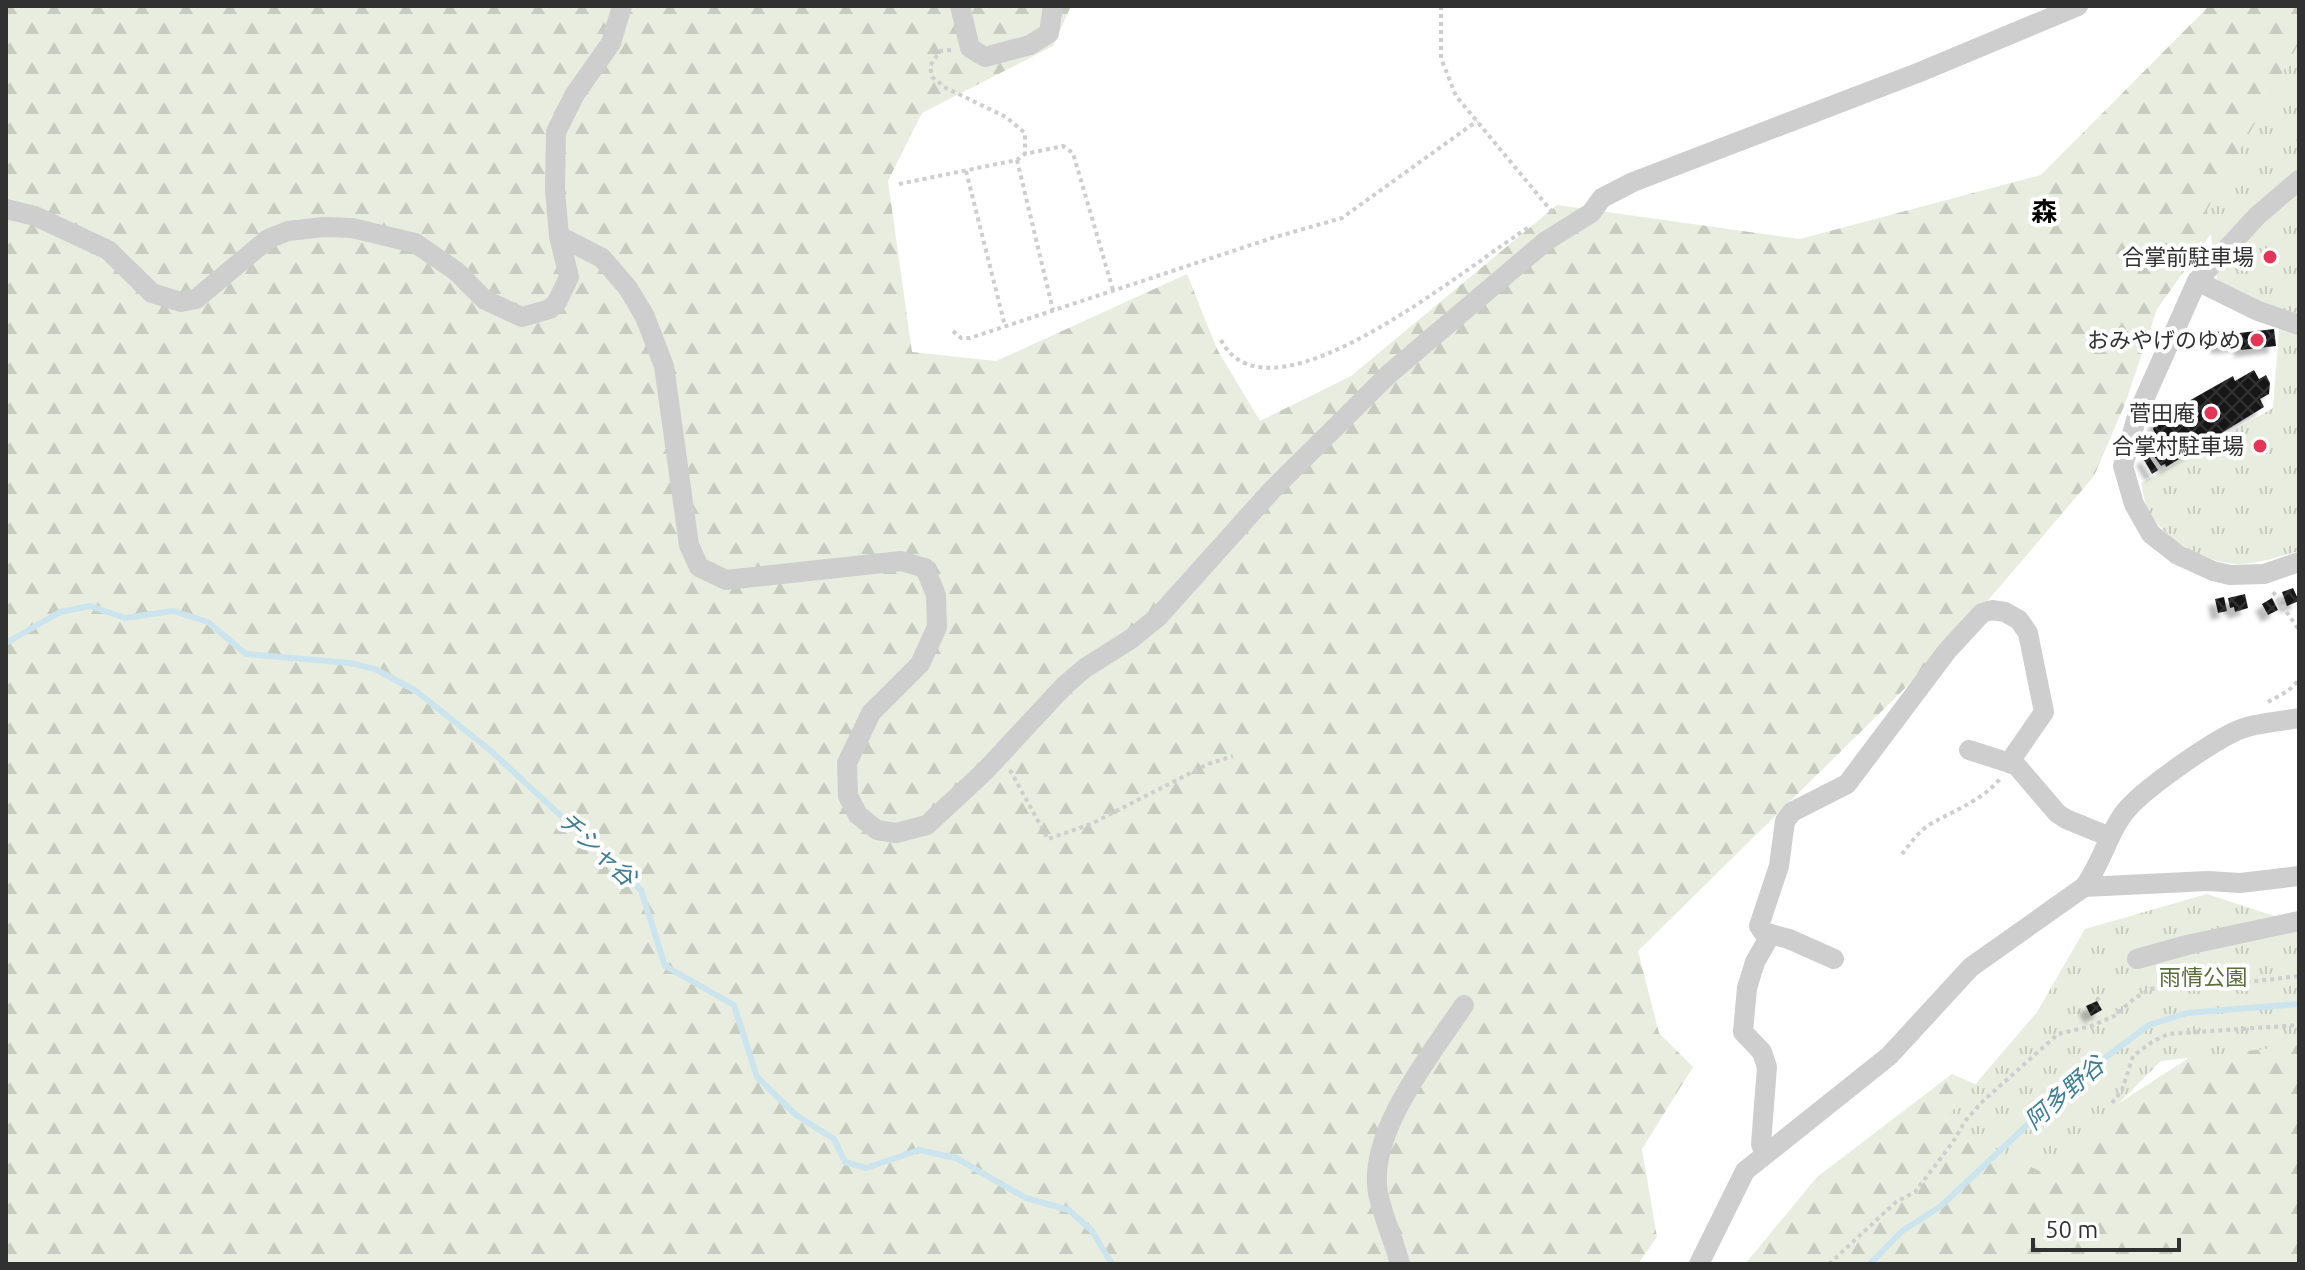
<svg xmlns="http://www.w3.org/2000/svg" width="2305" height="1270" viewBox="0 0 2305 1270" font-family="Ubuntu,'Noto Sans JP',sans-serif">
  <defs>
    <pattern id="forest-firs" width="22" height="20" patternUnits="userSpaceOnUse" patternTransform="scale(2)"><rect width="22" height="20" fill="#e8eddf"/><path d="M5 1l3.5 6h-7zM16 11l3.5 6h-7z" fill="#c7ccc0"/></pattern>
    <pattern id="park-tufts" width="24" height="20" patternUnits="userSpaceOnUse" patternTransform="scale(2)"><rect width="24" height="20" fill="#e8eddf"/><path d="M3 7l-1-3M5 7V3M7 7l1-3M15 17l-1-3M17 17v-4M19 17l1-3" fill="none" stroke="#c7ccc0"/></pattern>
    <pattern id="building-cross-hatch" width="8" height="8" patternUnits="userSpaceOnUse" patternTransform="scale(2)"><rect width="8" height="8" fill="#181818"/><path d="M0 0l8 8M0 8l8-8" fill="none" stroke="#313131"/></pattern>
    <filter id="shadow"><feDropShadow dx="-7" dy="7" stdDeviation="2" flood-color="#0004"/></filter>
  </defs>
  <rect width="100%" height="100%" fill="#fff"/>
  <g fill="url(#forest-firs)">
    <polygon points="6,6 1071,6 1053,46 922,113 888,181 912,352 996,361 1187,274 1217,349 1260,421 1351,376 1557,205 1800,239 2041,175 2209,6 2299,6 2299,160 2218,224 2157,309 2125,404 2094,476 1956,638 1638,951 1659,1033 1693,1067 1642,1149 1657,1237 1638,1264 6,1264"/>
    <polygon points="2299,1031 2299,1264 1745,1264 1817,1177 1952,1074 2079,1129 2221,1037"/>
  </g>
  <g fill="url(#park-tufts)">
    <path d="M2299,43V551C2280,556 2259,564 2238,564C2204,562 2162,540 2147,507C2144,500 2143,491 2141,483L2273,408L2279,330L2267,310L2218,283L2207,210Z"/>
    <polygon points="2207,894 2299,924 2299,1045 2161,1061 2047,1175 1943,1122 2037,1012 2085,929"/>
  </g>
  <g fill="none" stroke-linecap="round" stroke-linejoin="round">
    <g stroke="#cce4ed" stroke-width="6">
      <polyline points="6,643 60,612 90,606 125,618 173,611 208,622 246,654 350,663 375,669 416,691 491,751 641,890 665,966 734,1005 757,1077 796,1115 834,1139 845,1162 866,1168 919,1150 956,1158 1026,1198 1069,1210 1092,1231 1112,1264"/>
      <polyline points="1870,1264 1902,1231 1941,1206 2074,1081 2149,1025 2187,1013 2299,1004"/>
    </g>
  </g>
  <g fill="url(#building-cross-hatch)" filter="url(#shadow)">
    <polygon points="2236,329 2238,345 2218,347 2216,332"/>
    <polygon points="2274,329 2276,346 2241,350 2239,333"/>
    <polygon points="2254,370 2259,379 2266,375 2270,383 2269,394 2260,399 2264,407 2166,467 2165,464 2161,466 2145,444 2157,437 2153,429 2157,419 2233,376 2235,381"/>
    <polygon points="2148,455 2158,470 2152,474 2143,458"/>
    <polygon points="2293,588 2299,601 2287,606 2282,592"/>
    <polygon points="2245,594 2248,608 2235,612 2234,607 2230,608 2228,598"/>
    <polygon points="2224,597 2227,611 2218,613 2215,599"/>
    <polygon points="2272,598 2278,610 2268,615 2262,604"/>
    <polygon points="2097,1001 2102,1010 2091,1016 2086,1006"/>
  </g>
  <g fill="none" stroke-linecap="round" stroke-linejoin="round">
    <g stroke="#cecece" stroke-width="4" stroke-dasharray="4 4" stroke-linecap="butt">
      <polyline points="1441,6 1441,58 1456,96 1553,213"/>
      <polyline points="951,50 940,51 930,66 932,77 946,88 1006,117 1025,133 1025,154 1063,146 1073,153 1113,290"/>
      <polyline points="2297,141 2299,140"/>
      <polyline points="1017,160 1053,310"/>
      <polyline points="966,171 1005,326"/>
      <polyline points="899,184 1017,160 1025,154"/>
      <polyline points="953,331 961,338 970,338 1272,238 1342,218 1477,121"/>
      <path d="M1221,340C1270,435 1475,259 1531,226"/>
      <polyline points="2273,592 2299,630"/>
      <polyline points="2268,702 2288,691 2299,680"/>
      <polyline points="1010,770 1048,839 1091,824 1208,764 1233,756"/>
      <path d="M1902,854C1910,844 1918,832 1929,825C1954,810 1980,802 2000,779"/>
      <polyline points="2097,1001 2099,996"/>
      <polyline points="2112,1103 2122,1090 2133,1056 2152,1042 2168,1034 2299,1025"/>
      <polyline points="1829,1264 1896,1202 1915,1192 1953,1142 1965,1121 1983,1101 2058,1034 2091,1026 2114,1016 2135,998 2151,989 2178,985 2231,984 2299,976"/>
    </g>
    <g stroke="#cecece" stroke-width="20">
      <polyline points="960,6 970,48 985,57 1030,45 1049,33 1053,6"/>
      <polyline points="2299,180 2257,216 2197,281 2138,413 2123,466 2134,504 2151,534 2178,555 2213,571 2230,575 2264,574 2299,562"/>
      <polyline points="6,209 35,216 108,250 152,293 181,302 196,299 268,239 288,231 324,227 352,228 415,243 456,271 485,300 522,317 550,309 557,302 569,277 559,236 555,190 556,132 575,94 611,43 622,6"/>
      <polyline points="559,236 602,258 628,288 645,317 664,366 689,545 699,567 726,580 901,561 925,568 936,595 937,627 920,664 871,713 847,763 848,796 858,815 877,830 896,833 927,825 985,771 1064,686 1085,668 1131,639 1158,617 1272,490 1389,374 1546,241 1591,213 1602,198 1633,182 1920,72 2078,6"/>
      <polyline points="2197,281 2258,311 2299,325"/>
      <polyline points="1969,750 2016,765 2057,813 2066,819 2110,837"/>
      <polyline points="2084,887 2208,881 2240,883 2299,876"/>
      <polyline points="1834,959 1789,939 1763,932 1759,926 1779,866 1785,821 1792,812 1847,784 1947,651 1982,613 1992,610 2005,612 2019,620 2028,633 2044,712 2013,757 2011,764"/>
      <polyline points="2137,959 2187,945 2299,921"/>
      <polyline points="1765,1154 1761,1144 1767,1067 1762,1052 1743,1032 1747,988 1755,962 1771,934"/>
      <path d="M1400,1264C1394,1240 1383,1218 1378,1193C1367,1133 1432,1053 1464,1005"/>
      <path d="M1699,1264L1745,1171L1889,1056L1971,967L2084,887C2103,862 2109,828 2130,806C2150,785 2206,746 2232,733C2251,723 2278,722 2299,718"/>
    </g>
  </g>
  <g fill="#e53556" stroke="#fff" stroke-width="3">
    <circle cx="2270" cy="257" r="8"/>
    <circle cx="2257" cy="340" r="8"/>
    <circle cx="2211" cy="413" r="8"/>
    <circle cx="2260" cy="446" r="8"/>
  </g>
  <g text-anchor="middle" stroke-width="8" stroke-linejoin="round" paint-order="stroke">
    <g font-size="22" fill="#313131" stroke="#fff" text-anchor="end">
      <text x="2254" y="265">合掌前駐車場</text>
      <text x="2241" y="348">おみやげのゆめ</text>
      <text x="2195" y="421">菅田庵</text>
      <text x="2244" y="454">合掌村駐車場</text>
    </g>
    <g font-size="22" fill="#596d3d" stroke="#fff">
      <text x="2203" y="985">雨情公園</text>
    </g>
    <g font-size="24" font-style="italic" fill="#3e7c94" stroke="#fff">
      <text transform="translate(597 849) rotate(43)" y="8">チシャ谷</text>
      <text transform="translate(2065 1093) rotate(-41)" y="8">阿多野谷</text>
    </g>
    <g font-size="26" font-weight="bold" fill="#000" stroke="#fff">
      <text x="2044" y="221">森</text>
    </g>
  </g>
  <rect width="2305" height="1270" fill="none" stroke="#313131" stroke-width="16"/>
  <path d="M2033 1238v12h146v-12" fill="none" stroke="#313131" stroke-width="4"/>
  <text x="2045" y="1238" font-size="24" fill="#313131" stroke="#ffffff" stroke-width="6" paint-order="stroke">50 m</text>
</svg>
